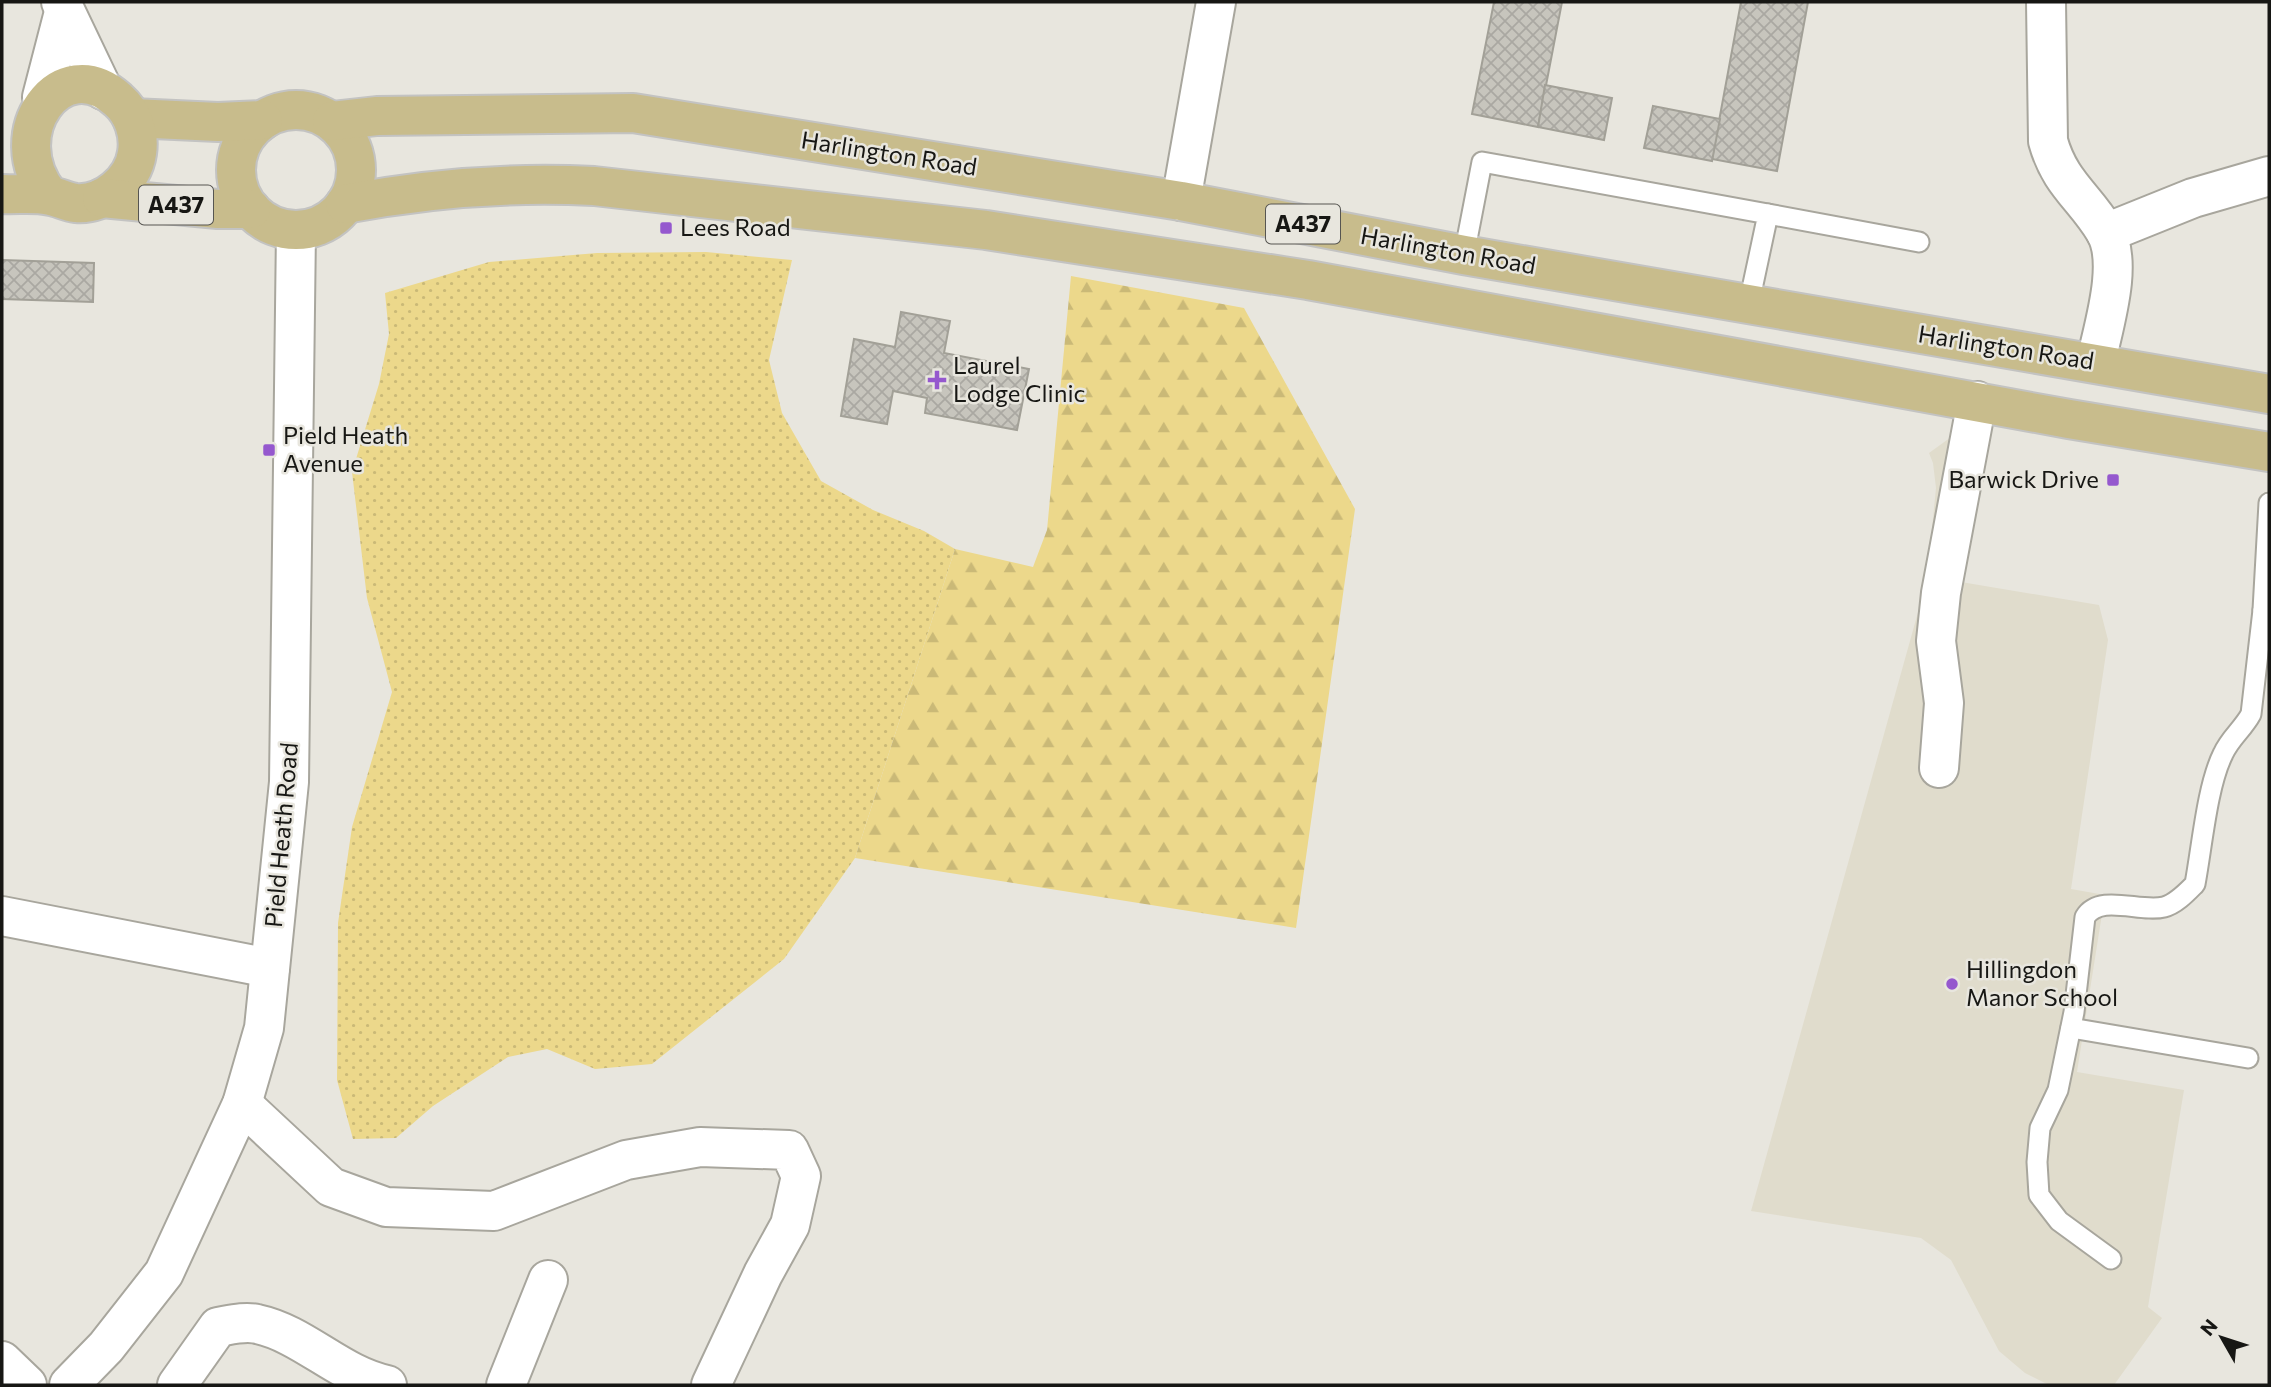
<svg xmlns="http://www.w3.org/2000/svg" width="2271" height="1387" viewBox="0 0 2271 1387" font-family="Commissioner,sans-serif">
  <defs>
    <pattern id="grass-dots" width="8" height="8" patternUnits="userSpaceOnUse" patternTransform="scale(1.75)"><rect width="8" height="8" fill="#ecd88b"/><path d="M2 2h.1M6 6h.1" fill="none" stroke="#cab977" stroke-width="1.8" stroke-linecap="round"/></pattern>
    <pattern id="forest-firs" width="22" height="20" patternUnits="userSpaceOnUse" patternTransform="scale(1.75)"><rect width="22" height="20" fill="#ecd88b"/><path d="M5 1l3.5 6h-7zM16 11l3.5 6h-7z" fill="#cab977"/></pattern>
    <pattern id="building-cross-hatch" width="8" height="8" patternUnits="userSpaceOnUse" patternTransform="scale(1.75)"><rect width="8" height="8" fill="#c7c5bd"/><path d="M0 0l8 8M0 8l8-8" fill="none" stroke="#aaa8a2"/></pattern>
  </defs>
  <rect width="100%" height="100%" fill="#e8e6de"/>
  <polygon fill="#e0dccc" points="1965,427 1961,582 2099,605 2108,640 2071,889 2105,895 2077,1072 2184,1090 2148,1307 2162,1318 2114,1385 2049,1385 2025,1373 1999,1351 1951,1260 1921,1238 1751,1211 1927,580 1936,488 1933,463 1929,453"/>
  <polygon fill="url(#grass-dots)" points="706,252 792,260 769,360 782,413 821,481 873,510 924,531 955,549 855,858 784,959 652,1064 595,1069 547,1049 508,1057 433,1106 396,1138 353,1139 337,1080 338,923 352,827 392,692 367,598 352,472 379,384 389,334 385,293 489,262 597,253"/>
  <polygon fill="url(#forest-firs)" points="1071,276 1244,308 1355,509 1296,928 855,858 955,549 1033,567 1047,530"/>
  <g fill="url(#building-cross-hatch)" stroke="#a2a097" stroke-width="2">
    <polygon points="1494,2 1562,2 1538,127 1472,114"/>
    <polygon points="1741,2 1808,2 1777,171 1712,159"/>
    <polygon points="1545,85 1612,98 1604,140 1538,127"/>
    <polygon points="1653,106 1720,119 1712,161 1644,148"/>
    <polygon points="2,260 94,263 93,302 2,299"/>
    <polygon points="901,312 950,321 944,353 1029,369 1017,430 925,413 927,398 893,391 887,424 841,416 854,339 895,347"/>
  </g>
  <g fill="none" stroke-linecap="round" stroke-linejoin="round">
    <defs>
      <g id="lane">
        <polyline points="1768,214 1919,242"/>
        <polyline points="1464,255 1482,162 1768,214 1749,303"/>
        <polyline points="2269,503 2263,610 2269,611"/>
        <polyline points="2071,1028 2248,1058"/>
        <path d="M2111,1259L2059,1221L2039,1195L2037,1162L2040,1128L2058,1090L2074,1012L2085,917C2100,893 2140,913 2164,907C2176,904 2187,892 2195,884C2202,847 2207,786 2223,754C2230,738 2243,729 2251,714L2263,610"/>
      </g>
      <g id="street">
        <path d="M2046,2L2048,141C2060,184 2084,196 2105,231C2124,264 2103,327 2096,362"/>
        <polyline points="1181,201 1216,2"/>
        <polyline points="2106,233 2193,198 2269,176"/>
        <polyline points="1939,768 1944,703 1936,641 1941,593 1977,401"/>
        <polyline points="2,916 270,968"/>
        <polyline points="242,1104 331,1187 386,1207 494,1211 626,1160 700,1147 789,1150 801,1176 790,1225 763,1274 711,1385"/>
        <polyline points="2,1361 27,1385"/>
        <path d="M177,1385L218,1327C230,1325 245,1321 257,1324C304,1334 339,1375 387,1385"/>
        <polyline points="506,1385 548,1280"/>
      </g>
      <g id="secondary">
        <polyline points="61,2 103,90"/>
        <polyline points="42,97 64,12"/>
        <polyline points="69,1385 106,1347 164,1273 242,1104 264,1028 289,782 296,230"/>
      </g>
      <g id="primary">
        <circle cx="296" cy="170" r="60"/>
        <polyline points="132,118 218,122 263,120"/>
        <polyline points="332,121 377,116 633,113 1181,201 1464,255 2269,394"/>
        <path d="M2,194C17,195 35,192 50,196C59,197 66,202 76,203C104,205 133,181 137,153C140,134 133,113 118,100C61,48 0,134 49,195"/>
        <polyline points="102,198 218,209 251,209"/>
        <path d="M345,204C428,188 510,182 594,186L986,230L1308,280L2069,419L2269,452"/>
      </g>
    </defs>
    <use href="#lane" stroke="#a8a69d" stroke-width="23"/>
    <use href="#street" stroke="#a8a69d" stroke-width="42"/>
    <use href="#secondary" stroke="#a8a69d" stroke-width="42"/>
    <use href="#primary" stroke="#c3c3c2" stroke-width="42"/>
    <use href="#lane" stroke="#fff" stroke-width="19"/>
    <use href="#street" stroke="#fff" stroke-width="38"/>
    <use href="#secondary" stroke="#fff" stroke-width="38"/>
    <use href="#primary" stroke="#c8bc8c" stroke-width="38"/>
  </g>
  <g fill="#9558ce" stroke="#e8e6de" stroke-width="2.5">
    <rect x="659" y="221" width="14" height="14" rx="3.5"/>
    <path d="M933.5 369.5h7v7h7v7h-7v7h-7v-7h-7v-7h7z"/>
    <rect x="262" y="443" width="14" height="14" rx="3.5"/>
    <rect x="2106" y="473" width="14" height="14" rx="3.5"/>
    <circle cx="1952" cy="984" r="7"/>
  </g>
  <g text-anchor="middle" stroke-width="5" stroke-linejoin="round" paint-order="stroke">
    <g fill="#e8e6de" stroke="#565551" stroke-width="2">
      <rect x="139" y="185.5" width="74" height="39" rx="5"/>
      <rect x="1266" y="204.5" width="74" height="39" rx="5"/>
    </g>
    <g font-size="23" font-weight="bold" fill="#171714">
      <text x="176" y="213">A437</text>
      <text x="1303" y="232">A437</text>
    </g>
    <g font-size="24" fill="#171714" stroke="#e8e6de">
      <text transform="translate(889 154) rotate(9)" y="8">Harlington Road</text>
      <text transform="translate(1448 251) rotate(10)" y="8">Harlington Road</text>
      <text transform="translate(2006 348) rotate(9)" y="8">Harlington Road</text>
      <text transform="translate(282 835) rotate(-85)" y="8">Pield Heath Road</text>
    </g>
    <g font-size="24" fill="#171714" stroke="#e8e6de" text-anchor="start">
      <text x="680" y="236">Lees Road</text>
      <text x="953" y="374">Laurel<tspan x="953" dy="28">Lodge Clinic</tspan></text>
      <text x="283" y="444">Pield Heath<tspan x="283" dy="28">Avenue</tspan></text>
      <text x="2099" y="488" text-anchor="end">Barwick Drive</text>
      <text x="1966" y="978">Hillingdon<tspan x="1966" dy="28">Manor School</tspan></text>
    </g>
  </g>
  <rect width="2271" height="1387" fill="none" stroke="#171714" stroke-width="7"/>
  <g transform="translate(2222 1338) rotate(309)" stroke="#e8e6de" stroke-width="5" paint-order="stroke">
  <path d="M0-5L12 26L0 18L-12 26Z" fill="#171714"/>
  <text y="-10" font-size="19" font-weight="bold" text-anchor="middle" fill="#171714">N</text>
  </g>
</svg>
